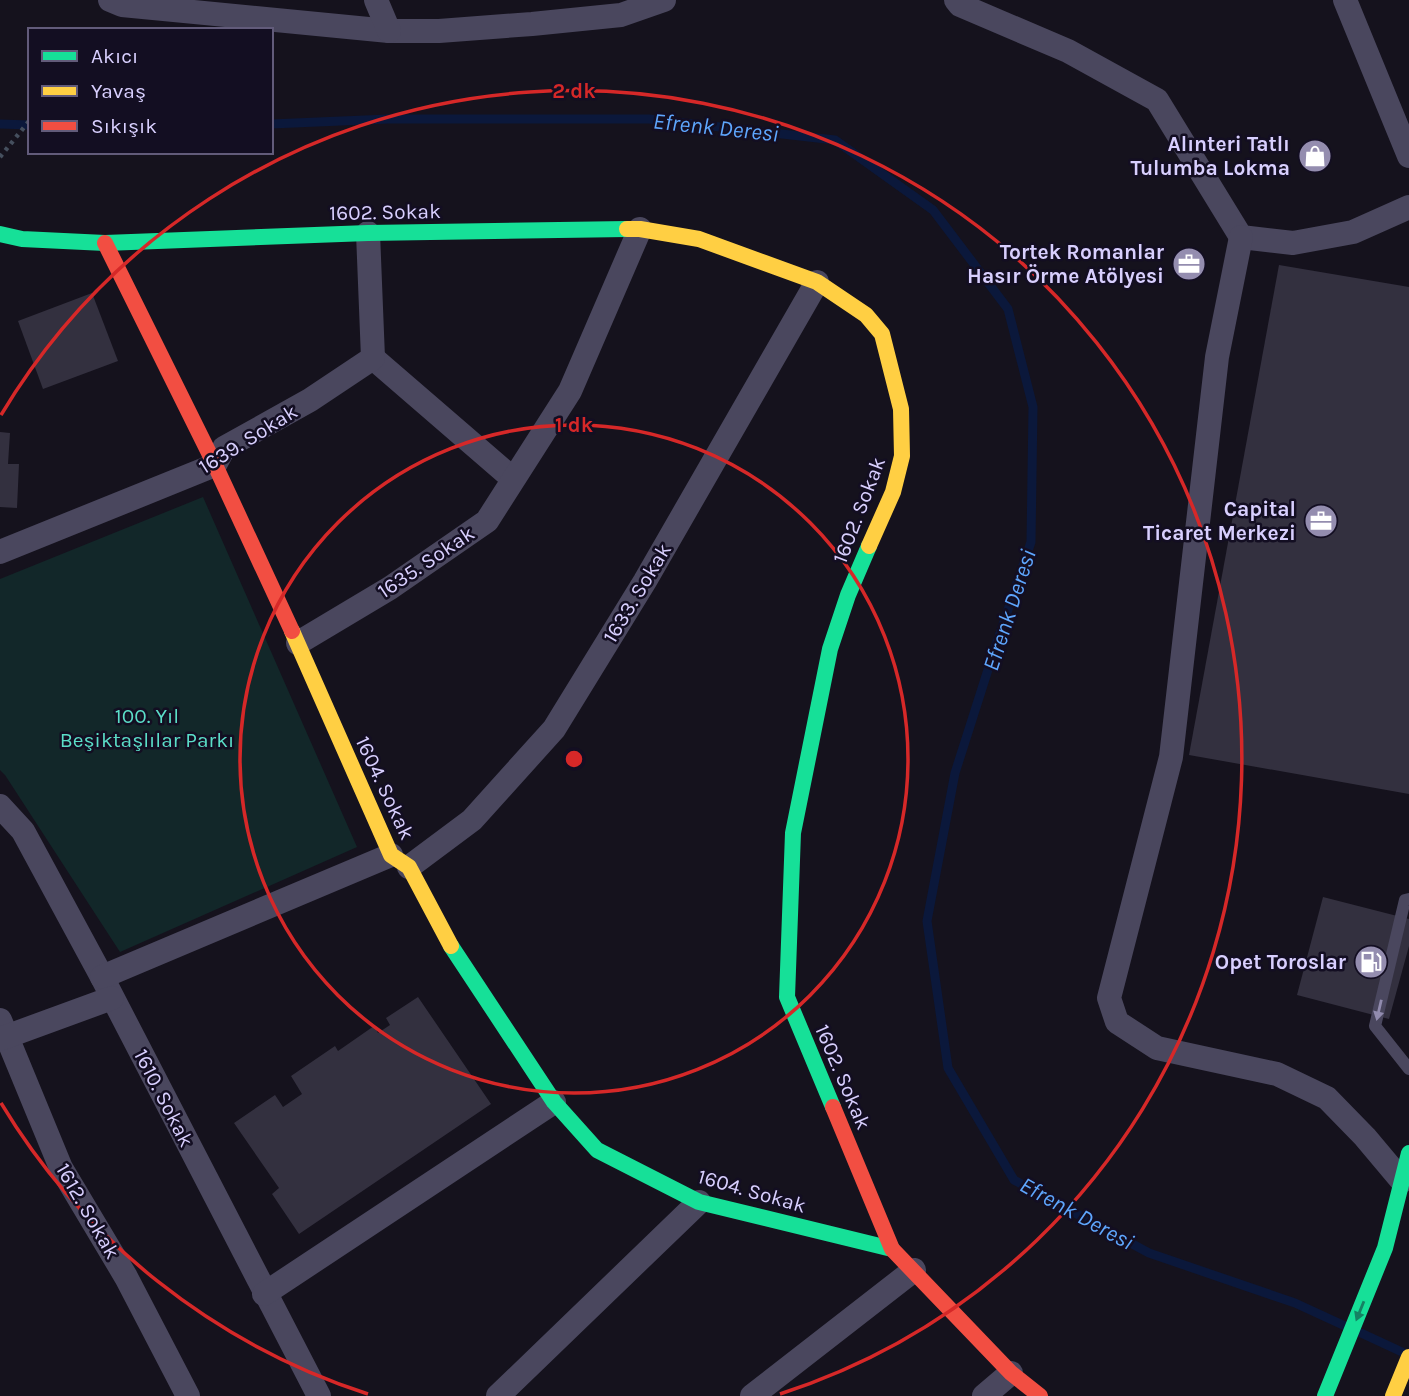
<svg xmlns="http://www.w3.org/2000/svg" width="1409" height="1396" viewBox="0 0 1409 1396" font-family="Karla,sans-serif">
  <rect width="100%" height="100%" fill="#15121d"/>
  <polygon fill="#122729" points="203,497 357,847 120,952 5,775 0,770 0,579"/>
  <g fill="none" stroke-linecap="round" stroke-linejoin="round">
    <g stroke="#0b183b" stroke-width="9">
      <polyline points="0,124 30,125"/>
      <polyline points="271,124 388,119 649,119 835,140 933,210 1008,309 1033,407 1031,542 993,654 955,773 927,921 948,1068 1014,1180 1149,1253 1295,1303 1345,1326"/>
      <polyline points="1361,1333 1402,1352"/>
    </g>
  </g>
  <g fill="#33303f">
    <polygon points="1279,265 1409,287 1409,794 1189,755"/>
    <polygon points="92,293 118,361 43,389 18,321"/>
    <polygon points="0,432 10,433 8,464 19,464 17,508 0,507"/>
    <polygon points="1323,897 1409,919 1409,946 1389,1019 1297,995"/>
    <polygon points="418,997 491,1104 299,1234 272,1194 279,1188 234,1123 275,1095 283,1107 302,1094 291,1076 335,1046 338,1051 374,1026 378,1033 390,1025 386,1018"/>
  </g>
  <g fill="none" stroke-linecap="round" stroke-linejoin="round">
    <polyline stroke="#454f5e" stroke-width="4.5" stroke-dasharray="3.5 5" stroke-linecap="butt" points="0,157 30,120"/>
    <polyline stroke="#4a475e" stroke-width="12" points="1409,899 1405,900 1375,1026 1409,1069"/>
    <g stroke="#4a475e" stroke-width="24">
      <polyline points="110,0 122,5 389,31 439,31 532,24 621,15 664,0"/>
      <polyline points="376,0 389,31"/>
      <polyline points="956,0 960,5 1068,51 1157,100 1241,237 1293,243 1353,232 1409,207"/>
      <polyline points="1345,0 1409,156"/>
      <polyline points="1241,237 1217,357 1171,757 1109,998 1117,1022 1157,1048 1277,1074 1327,1098 1365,1137 1402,1181"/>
      <polyline points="373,358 513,479"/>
      <polyline points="0,552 215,465 224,448 310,400 373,358 368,233"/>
      <polyline points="298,643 390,588 487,521 570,391 640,229"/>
      <polyline points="0,806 23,831 102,977 319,1396"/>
      <polyline points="409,867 472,820 554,729 645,581 817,282"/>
      <polyline points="102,977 391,855"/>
      <polyline points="0,1020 61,1168 126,1277 188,1396"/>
      <polyline points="0,1039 112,998"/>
      <polyline points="264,1294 554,1102"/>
      <polyline points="498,1396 699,1202"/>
      <polyline points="752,1396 914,1270"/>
      <polyline points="984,1396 1011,1373"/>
    </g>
    <g stroke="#16e098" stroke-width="16">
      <polyline points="0,234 22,239 105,243 368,233 627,229"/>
      <polyline points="451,946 554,1102 597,1150 699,1202 892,1249"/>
      <polyline points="833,1107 787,997 793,833 830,649 848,595 869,546"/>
      <polyline points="1325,1396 1385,1248 1409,1153"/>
    </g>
    <g stroke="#ffcf43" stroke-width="16">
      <polyline points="627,229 640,229 699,239 817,282 866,315 882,334 901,409 902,456 893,492 869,546"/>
      <polyline points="292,631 391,855 409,867 451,946"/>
      <polyline points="1393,1396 1409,1357"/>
    </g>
    <g stroke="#f24e42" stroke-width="16">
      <polyline points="105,243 215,465 292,631"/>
      <polyline points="833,1107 892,1249 1011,1373 1040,1396"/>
    </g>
  </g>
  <defs><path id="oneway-solid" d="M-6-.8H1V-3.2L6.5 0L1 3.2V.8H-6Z" transform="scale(1.75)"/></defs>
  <use fill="#918bae" href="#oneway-solid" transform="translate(1379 1010) rotate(103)"/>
  <use fill="#158263" href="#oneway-solid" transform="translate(1360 1311) rotate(112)"/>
  <g fill="none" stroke="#d62828" stroke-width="3.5">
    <circle cx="574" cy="759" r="334"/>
    <path d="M368 1394A668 668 0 0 1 1 1103M1 415A668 668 0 1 1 780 1394"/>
  </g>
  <defs>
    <symbol id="shop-disc" viewBox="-11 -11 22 22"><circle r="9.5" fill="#948daf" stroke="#130e22"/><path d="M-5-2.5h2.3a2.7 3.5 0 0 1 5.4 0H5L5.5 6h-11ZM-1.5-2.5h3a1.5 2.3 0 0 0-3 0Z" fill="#fff"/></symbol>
    <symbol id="office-disc" viewBox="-11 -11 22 22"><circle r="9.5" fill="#948daf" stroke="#130e22"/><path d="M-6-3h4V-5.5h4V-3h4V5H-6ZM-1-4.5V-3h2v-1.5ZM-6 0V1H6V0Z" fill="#fff"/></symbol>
    <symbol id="fuel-disc" viewBox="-11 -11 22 22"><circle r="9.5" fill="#948daf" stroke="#130e22"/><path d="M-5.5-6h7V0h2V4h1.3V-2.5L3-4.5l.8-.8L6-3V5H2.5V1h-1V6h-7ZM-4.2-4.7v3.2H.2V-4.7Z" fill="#fff"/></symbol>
  </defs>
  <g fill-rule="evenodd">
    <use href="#shop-disc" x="1296" y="137" width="38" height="38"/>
    <use href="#office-disc" x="1170" y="245" width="38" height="38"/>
    <use href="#office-disc" x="1302" y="502" width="38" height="38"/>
    <use href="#fuel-disc" x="1352" y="943" width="38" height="38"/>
  </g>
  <g text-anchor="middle" stroke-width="5" stroke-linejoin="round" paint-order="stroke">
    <g font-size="21" font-weight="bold" fill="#d8cffe" stroke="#130e22" text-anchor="end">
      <text x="1290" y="151">Alınteri Tatlı<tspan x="1290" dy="24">Tulumba Lokma</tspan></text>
      <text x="1164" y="259">Tortek Romanlar<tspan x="1164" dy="24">Hasır Örme Atölyesi</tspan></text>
      <text x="1296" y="516">Capital<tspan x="1296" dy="24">Ticaret Merkezi</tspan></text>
      <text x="1346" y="969">Opet Toroslar</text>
    </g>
    <g font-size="21" fill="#d8cffe" stroke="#130e22">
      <text transform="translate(385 212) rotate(-1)" y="7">1602. Sokak</text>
      <text transform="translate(248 439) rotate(-32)" y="7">1639. Sokak</text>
      <text transform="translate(859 510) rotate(-69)" y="7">1602. Sokak</text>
      <text transform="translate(426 562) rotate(-34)" y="7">1635. Sokak</text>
      <text transform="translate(637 593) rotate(-59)" y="7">1633. Sokak</text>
      <text transform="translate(385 788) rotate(65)" y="7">1604. Sokak</text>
      <text transform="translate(843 1077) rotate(67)" y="7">1602. Sokak</text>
      <text transform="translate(164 1098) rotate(63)" y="7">1610. Sokak</text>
      <text transform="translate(752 1191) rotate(16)" y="7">1604. Sokak</text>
      <text transform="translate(88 1211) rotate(60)" y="7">1612. Sokak</text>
    </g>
    <g font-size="21" fill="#5bdec8" stroke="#130e22">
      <text x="147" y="723">100. Yıl<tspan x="147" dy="24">Beşiktaşlılar Parkı</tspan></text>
    </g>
    <g font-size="23" font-style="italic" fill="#5ea6fd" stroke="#130e22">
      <text transform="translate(716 127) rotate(6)" y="8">Efrenk Deresi</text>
      <text transform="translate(1009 610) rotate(-72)" y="8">Efrenk Deresi</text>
      <text transform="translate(1077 1213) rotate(29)" y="8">Efrenk Deresi</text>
    </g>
  </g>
  <circle cx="574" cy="759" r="10" fill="#d62828" stroke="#130e22" stroke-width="3.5"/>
  <g font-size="21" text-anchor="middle" font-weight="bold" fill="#d62828" stroke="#130e22" stroke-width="5" stroke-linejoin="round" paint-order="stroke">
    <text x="574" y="98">2 dk</text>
    <text x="574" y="432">1 dk</text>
  </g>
  <rect x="28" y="28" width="245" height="126" fill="#130e22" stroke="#625b7a" stroke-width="2"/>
  <rect x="42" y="51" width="35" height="10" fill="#16e098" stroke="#625b7a" stroke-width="2"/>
  <text x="91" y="63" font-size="21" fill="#d8cffe">Akıcı</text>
  <rect x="42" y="86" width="35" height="10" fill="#ffcf43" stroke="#625b7a" stroke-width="2"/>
  <text x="91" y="98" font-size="21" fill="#d8cffe">Yavaş</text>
  <rect x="42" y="121" width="35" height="10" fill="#f24e42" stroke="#625b7a" stroke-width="2"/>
  <text x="91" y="133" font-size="21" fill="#d8cffe">Sıkışık</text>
</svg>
